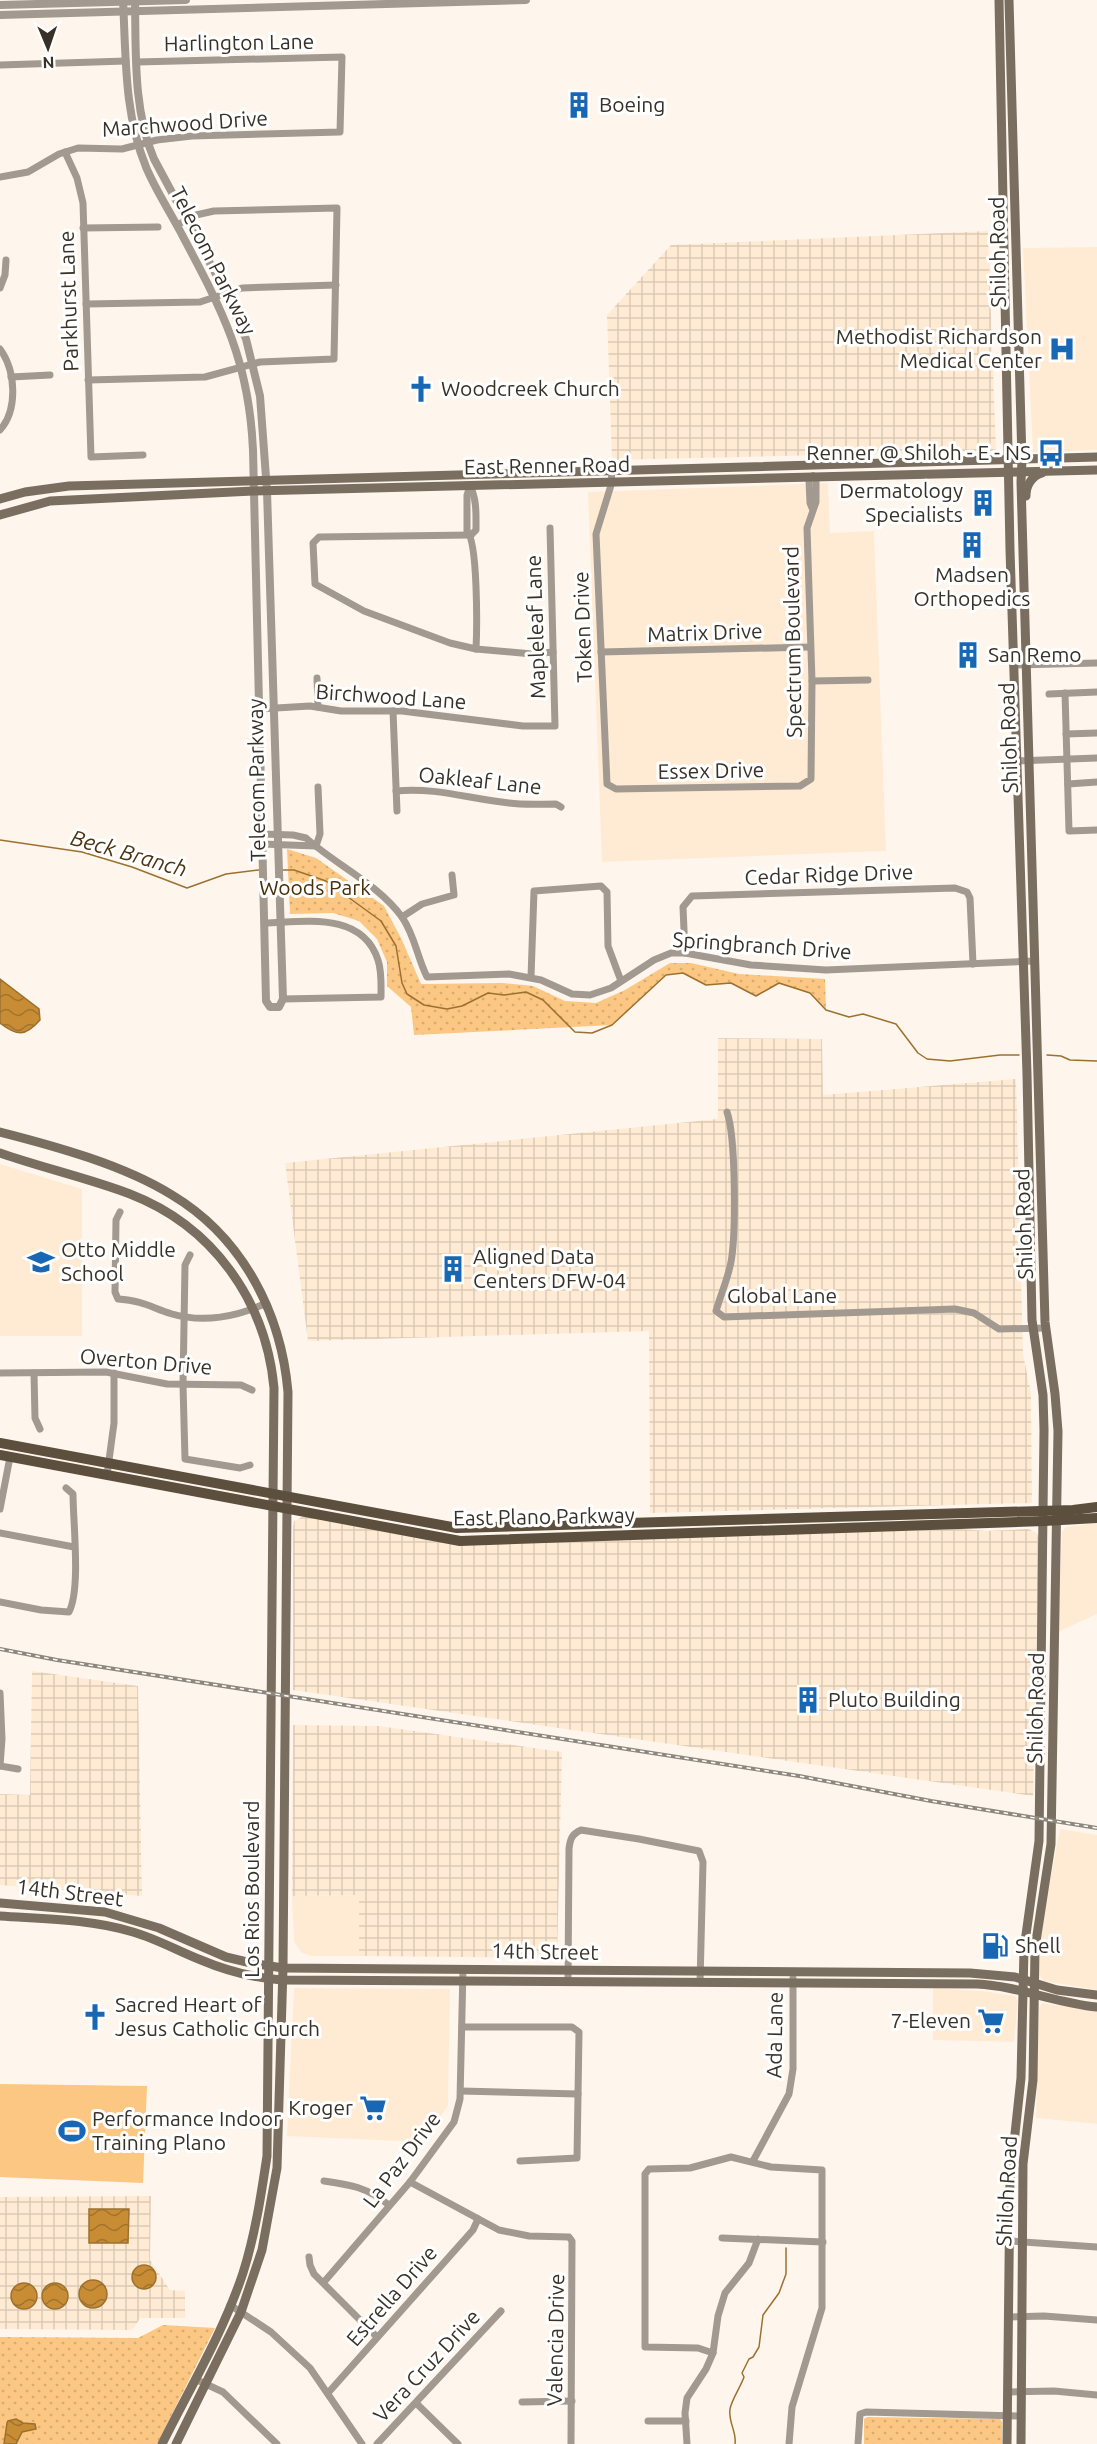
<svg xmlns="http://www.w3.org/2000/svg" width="1097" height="2444" viewBox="0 0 1097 2444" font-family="Ubuntu,sans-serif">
  <defs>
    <pattern id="industrial-grid" width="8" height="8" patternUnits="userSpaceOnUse" patternTransform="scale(1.5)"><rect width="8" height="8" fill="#ffebd3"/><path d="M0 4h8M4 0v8" fill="none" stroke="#dbcab5"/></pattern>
    <pattern id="green-dots" width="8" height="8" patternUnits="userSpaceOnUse" patternTransform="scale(1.5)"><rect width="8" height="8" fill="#fbc782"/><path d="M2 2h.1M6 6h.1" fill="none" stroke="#d8ab70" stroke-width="1.8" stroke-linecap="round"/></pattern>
    <pattern id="water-waves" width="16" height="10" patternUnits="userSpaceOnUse" patternTransform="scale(1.5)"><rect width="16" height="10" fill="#c78c34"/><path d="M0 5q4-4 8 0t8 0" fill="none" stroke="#a3732c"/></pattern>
  </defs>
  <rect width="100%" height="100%" fill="#fef6ed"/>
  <g fill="#ffebd3">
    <polygon points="1097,247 1097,450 1033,452 1023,248"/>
    <polygon points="828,483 830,533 874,531 886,851 602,862 588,492"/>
    <polygon points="0,1164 82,1189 82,1336 0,1336"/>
    <polygon points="1097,1523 1097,1614 1058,1632 1062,1532 1066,1527"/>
    <polygon points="1060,1829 1097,1835 1097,1990 1044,1981 1038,1974 1043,1918"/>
    <polygon points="359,1895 359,1956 311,1956 301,1952 294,1942 292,1896"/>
    <polygon points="294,1988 450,1989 448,2106 421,2142 287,2136"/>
    <polygon points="933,1988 982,1991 1015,1996 1018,2001 1014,2042 933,2040"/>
    <polygon points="1042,2003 1097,2011 1097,2124 1036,2118 1039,2008"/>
  </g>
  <g fill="url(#industrial-grid)">
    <polygon points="988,231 996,451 612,460 607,315 671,245"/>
    <polygon points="718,1038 822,1039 823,1095 1016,1079 1023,1354 1031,1393 1032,1503 650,1513 649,1331 308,1341 285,1163 718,1119"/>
    <polygon points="304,1516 456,1544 961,1529 986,1531 1028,1529 1037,1533 1039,1542 1033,1796 293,1690 293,1528 294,1521"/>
    <polygon points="32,1671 138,1686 142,1896 0,1885 0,1794 30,1795"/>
    <polygon points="293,1725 379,1726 562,1752 557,1958 359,1956 359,1895 292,1896"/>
    <polygon points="151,2196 150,2260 170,2290 185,2291 185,2318 140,2318 134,2328 130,2330 0,2329 0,2197"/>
  </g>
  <g fill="url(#green-dots)">
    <polygon points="287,849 316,858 384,906 401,938 421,984 502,983 533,986 565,1001 596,1003 625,990 670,963 691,963 739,974 825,979 826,1010 810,993 779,984 756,996 731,983 706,985 683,973 666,975 612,1025 414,1035 411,1007 387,986 387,962 377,939 359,921 333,913 290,914"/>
    <polygon points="163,2325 215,2328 157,2444 0,2444 0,2337 138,2338"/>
    <polygon points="867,2417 1000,2419 1002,2422 1002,2444 864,2444 864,2419"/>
  </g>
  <polygon fill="#fbc782" points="0,2084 147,2086 143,2183 0,2177"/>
  <g fill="url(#water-waves)" stroke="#9c7130" stroke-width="1.5">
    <path d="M0,979L39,1009L40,1020C25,1037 17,1036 0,1023Z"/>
    <polygon points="89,2209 129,2209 128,2243 89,2243"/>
    <circle cx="144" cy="2277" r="12"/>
    <circle cx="93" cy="2294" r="14"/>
    <circle cx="55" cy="2296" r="13"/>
    <circle cx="24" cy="2296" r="13"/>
    <polygon points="16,2419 23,2423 35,2424 36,2429 22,2432 16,2444 4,2444 7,2423 8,2421"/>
  </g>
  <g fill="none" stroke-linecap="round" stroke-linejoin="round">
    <g stroke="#9c7130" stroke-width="1.5">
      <polyline points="0,840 82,852 132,867 187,888 226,874 259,870"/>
      <polyline points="282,870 294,870 326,881 381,921 396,946 402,983 407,994 424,1005 447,1009 462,1006 488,993 504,995 526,992 543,1000 575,1032 592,1033 612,1025 666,975 683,973 706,985 731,983 756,996 779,983 810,993 826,1010 849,1017 863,1014 896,1024 918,1053 927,1059 950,1061 1000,1055 1019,1055"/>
      <polyline points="1047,1055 1061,1056 1070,1060 1097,1061"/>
      <path d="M735,2444C737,2432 728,2422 730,2409C731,2401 741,2386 744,2377L742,2373L749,2359L753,2357L759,2347L763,2315L779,2293L786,2274V2248"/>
    </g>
    <g stroke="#a29a90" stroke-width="7">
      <polyline points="0,65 126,61"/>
      <polyline points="65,152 77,178 83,203 91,457 143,455"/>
      <polyline points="0,177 28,172 59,154 78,148 122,149 157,140 192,136 340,132 342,57 137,62"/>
      <polyline points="83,228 158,227"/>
      <polyline points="0,288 5,275 6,260"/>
      <polyline points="86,304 200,302 242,288 336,285"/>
      <path d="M0,349C16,371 18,410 0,430"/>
      <polyline points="11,377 50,375"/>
      <polyline points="88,380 205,377 260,362 334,359 337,208 214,211 196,215 177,225"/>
      <polyline points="611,471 612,482 596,534 607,784 616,789 800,786 811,779 812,681 807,528 816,502 816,479 813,476"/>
      <path d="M470,486L467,495V531C478,542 477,629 476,649"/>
      <path d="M470,486C477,499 476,515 476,530L471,535"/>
      <polyline points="812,508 810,503 809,480 813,476"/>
      <polyline points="471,535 319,537 313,543 315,584 364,611 450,643 476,649 532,654 553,652"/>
      <polyline points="601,652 810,647"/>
      <polyline points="1013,665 1097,663"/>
      <polyline points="317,678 318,707"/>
      <polyline points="812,681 868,680"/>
      <polyline points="1065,693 1069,831 1097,830"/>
      <polyline points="1049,694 1097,692"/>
      <polyline points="259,709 310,706 341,711 402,711 523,726 555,726 550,528"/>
      <polyline points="393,711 397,811"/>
      <polyline points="1066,734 1097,733"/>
      <polyline points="1016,761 1097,758"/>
      <polyline points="1068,784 1097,782"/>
      <path d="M396,791C435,787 470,799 509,803C524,805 540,804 556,804L561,807"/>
      <path d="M262,834L293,835L306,838C336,865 378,884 402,917C415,936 417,957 427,977L509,974L541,980L572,994L590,995L611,988L654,960L671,953H685L751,965L826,970L1034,961"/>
      <polyline points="262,844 316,846"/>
      <polyline points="316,846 320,834 318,787"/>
      <polyline points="402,917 422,904 454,895 452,875"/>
      <path d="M265,923C304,922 362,911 378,960C382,972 381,985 381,997L283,999"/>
      <polyline points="685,953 683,907 692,896 955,888 967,892 970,898 973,964"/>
      <polyline points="531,977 534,891 601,886 607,892 608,946 621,981"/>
      <path d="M727,1112C736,1138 736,1234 731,1262C728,1278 721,1294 716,1311L724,1317L955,1309L974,1313L999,1329L1045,1328"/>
      <path d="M120,1212L116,1220L115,1292L118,1299C144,1301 150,1307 172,1314C203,1323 238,1317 266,1303"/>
      <polyline points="190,1255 185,1265 183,1385 185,1459 240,1468 250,1465"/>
      <polyline points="0,1373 106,1372 167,1384 241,1385 252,1390"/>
      <polyline points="34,1373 35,1418 40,1429"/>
      <polyline points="107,1475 114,1423 114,1373"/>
      <polyline points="0,1509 10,1457"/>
      <polyline points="0,1533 74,1547"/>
      <path d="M0,1602L41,1610L69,1612C81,1589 73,1522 73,1494L66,1488"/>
      <polyline points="0,1693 2,1739 0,1766"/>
      <polyline points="0,1766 18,1769"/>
      <path d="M568,1982L569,1849C570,1839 572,1834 581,1830L639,1839L699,1851L703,1862L700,1983"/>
      <polyline points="462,2027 572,2027 579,2032 577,2158 520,2161"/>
      <polyline points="461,2091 578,2094"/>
      <polyline points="753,2161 789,2094 793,2069 793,1978"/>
      <path d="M324,2181C352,2185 366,2187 389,2205"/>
      <polyline points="410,2182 499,2230 529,2236 569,2237 572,2241 571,2444"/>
      <polyline points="722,2238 823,2242"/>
      <polyline points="1010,2241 1097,2247"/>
      <polyline points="309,2257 310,2265 314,2274 377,2337"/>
      <polyline points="324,2282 410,2182 454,2122 460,2099 463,1969"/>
      <polyline points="230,2305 271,2332 310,2368 362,2444"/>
      <polyline points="1008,2317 1044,2316 1097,2320"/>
      <polyline points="713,2353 698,2348 645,2347 645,2174 649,2169 690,2168 731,2157 771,2167 822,2170 822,2308 792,2407 789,2444"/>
      <polyline points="195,2379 223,2392 277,2444"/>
      <polyline points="1008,2392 1054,2391 1097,2395"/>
      <polyline points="328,2393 473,2230 478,2219"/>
      <polyline points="522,2402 572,2401"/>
      <polyline points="416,2403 458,2444"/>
      <polyline points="648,2421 686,2421"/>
      <polyline points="377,2444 501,2311"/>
      <polyline points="687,2444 685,2413 687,2398 706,2369 713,2353 718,2316 725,2293 749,2263 758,2239"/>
      <polyline points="858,2444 860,2414 866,2412 1021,2416"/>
    </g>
    <g stroke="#a29a90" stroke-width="8">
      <path d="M123,0C126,57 124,113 146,167C155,189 169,210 180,231C222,310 249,359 253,450L266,1001L270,1007H279L283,999L267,491L260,396L246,339L226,293L154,159C133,110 136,52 135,0"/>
      <polyline points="0,5 186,0"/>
      <polyline points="0,15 526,0"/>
    </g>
    <g stroke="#7a6e60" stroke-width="9">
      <polyline points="999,0 1010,550 1027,1074 1032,1320 1043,1395 1044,1430 1039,1841 1024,1949 1021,2078 1010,2180 1007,2444"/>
      <polyline points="1009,0 1022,460 1021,482 1045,1322 1055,1394 1058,1431 1051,1844 1035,1948 1033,2080 1023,2164 1021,2444"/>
      <path d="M1026,496C1026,485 1032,476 1042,473"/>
      <polyline points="0,499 25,492 69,486 1097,457"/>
      <polyline points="0,515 50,501 253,491 1097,470"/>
      <path d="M0,1132C55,1146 124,1165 172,1195C242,1237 281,1312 288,1392L283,1968L277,2168L262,2250L241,2312L176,2444"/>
      <path d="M0,1153C43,1168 88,1178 130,1194C213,1226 266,1301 274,1388L267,2156C261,2196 255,2235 243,2273C223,2333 190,2388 162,2444"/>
      <polyline points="0,1903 105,1912 159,1928 226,1957 251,1963 283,1968 970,1973 1015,1977 1057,1990 1097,1995"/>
      <path d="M0,1916C44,1919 90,1919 133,1932C157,1939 178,1951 201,1960C227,1971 255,1978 282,1980L977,1984C1018,1986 1056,2003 1097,2007"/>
    </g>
    <g stroke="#5d4f3e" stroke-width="10">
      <polyline points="0,1443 457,1528 1073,1510 1097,1507"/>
      <polyline points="0,1455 460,1541 1044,1521 1097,1518"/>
    </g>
    <defs>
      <polyline id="rail" points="0,1649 57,1660 799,1776 931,1801 1097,1828"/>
    </defs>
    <use href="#rail" stroke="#8e877e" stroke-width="4"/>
    <use href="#rail" stroke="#fff" stroke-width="1.5" stroke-dasharray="4.5" stroke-linecap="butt"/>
  </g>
  <defs>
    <symbol id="building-bare" viewBox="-9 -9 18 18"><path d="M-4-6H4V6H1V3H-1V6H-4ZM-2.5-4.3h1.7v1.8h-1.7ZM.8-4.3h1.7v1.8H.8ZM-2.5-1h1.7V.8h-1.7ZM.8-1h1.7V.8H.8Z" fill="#1867b5" stroke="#fff" stroke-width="2.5" paint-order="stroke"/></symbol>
    <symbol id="hospital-bare" viewBox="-9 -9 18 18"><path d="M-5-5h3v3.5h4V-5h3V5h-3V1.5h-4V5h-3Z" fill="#1867b5" stroke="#fff" stroke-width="2.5" paint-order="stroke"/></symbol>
    <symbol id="church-bare" viewBox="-9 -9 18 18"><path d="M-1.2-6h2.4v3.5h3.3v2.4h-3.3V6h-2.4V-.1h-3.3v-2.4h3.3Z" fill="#1867b5" stroke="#fff" stroke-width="2.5" paint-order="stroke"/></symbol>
    <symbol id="bus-bare" viewBox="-9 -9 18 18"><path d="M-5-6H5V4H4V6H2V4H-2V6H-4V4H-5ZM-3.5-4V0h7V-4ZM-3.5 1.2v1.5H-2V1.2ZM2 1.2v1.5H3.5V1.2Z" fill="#1867b5" stroke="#fff" stroke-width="2.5" paint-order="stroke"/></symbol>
    <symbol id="school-bare" viewBox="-9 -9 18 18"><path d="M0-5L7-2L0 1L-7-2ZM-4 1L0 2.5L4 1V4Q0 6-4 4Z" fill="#1867b5" stroke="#fff" stroke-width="2.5" paint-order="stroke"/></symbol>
    <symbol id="fuel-bare" viewBox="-9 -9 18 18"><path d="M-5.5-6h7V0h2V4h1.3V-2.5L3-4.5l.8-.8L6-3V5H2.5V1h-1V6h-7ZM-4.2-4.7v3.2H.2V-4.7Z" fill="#1867b5" stroke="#fff" stroke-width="2.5" paint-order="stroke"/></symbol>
    <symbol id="supermarket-bare" viewBox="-9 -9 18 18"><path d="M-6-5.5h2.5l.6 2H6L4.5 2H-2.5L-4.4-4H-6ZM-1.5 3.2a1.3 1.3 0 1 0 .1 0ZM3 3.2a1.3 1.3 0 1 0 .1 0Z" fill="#1867b5" stroke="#fff" stroke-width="2.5" paint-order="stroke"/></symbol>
    <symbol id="stadium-bare" viewBox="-9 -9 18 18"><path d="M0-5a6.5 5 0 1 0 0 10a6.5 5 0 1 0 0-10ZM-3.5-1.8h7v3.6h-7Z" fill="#1867b5" stroke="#fff" stroke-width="2.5" paint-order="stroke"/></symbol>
  </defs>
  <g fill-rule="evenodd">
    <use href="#building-bare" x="560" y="86" width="38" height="38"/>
    <use href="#hospital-bare" x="1043" y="330" width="38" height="38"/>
    <use href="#church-bare" x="402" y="370" width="38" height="38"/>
    <use href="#bus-bare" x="1032" y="434" width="38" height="38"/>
    <use href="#building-bare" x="964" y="484" width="38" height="38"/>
    <use href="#building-bare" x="953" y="526" width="38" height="38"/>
    <use href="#building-bare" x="949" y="636" width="38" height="38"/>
    <use href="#school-bare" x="22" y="1243" width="38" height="38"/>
    <use href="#building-bare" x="434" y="1250" width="38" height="38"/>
    <use href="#building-bare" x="789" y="1681" width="38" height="38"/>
    <use href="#fuel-bare" x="976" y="1927" width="38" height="38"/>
    <use href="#church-bare" x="76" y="1998" width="38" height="38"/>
    <use href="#supermarket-bare" x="972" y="2002" width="38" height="38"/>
    <use href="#supermarket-bare" x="354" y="2089" width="38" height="38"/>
    <use href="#stadium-bare" x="53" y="2112" width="38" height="38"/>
  </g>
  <g text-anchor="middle" stroke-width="6" stroke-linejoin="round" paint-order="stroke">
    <g font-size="21" fill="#383128" stroke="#fff">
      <text transform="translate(239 43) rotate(-1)" y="7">Harlington Lane</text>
      <text transform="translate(185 124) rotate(-4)" y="7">Marchwood Drive</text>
      <text transform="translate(998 252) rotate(-91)" y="7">Shiloh Road</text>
      <text transform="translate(213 261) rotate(63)" y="7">Telecom Parkway</text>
      <text transform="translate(69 301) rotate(-92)" y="7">Parkhurst Lane</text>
      <text transform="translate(547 466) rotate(-1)" y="7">East Renner Road</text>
      <text transform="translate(536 627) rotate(-92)" y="7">Mapleleaf Lane</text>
      <text transform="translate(583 627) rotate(-92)" y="7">Token Drive</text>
      <text transform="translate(705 633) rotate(-2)" y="7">Matrix Drive</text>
      <text transform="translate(793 642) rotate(-91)" y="7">Spectrum Boulevard</text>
      <text transform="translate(391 697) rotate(4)" y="7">Birchwood Lane</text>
      <text transform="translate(1009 738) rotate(-92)" y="7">Shiloh Road</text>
      <text transform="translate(711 771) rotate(-1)" y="7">Essex Drive</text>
      <text transform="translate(257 780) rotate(-91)" y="7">Telecom Parkway</text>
      <text transform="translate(480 781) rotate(6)" y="7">Oakleaf Lane</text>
      <text transform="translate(829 875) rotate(-2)" y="7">Cedar Ridge Drive</text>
      <text transform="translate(762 946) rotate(4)" y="7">Springbranch Drive</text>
      <text transform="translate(1024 1224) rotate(-92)" y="7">Shiloh Road</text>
      <text x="782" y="1303">Global Lane</text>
      <text transform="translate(146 1362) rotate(5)" y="7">Overton Drive</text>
      <text transform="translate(544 1517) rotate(-1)" y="7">East Plano Parkway</text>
      <text transform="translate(1036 1708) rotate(-89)" y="7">Shiloh Road</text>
      <text transform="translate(252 1889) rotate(-90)" y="7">Los Rios Boulevard</text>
      <text transform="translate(70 1893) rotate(7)" y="7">14th Street</text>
      <text transform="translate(545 1952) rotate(1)" y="7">14th Street</text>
      <text transform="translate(775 2035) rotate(-89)" y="7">Ada Lane</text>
      <text transform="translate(402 2160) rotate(-53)" y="7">La Paz Drive</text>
      <text transform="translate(1007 2191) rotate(-87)" y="7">Shiloh Road</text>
      <text transform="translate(392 2296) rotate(-49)" y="7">Estrella Drive</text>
      <text transform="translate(556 2340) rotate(-89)" y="7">Valencia Drive</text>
      <text transform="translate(427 2366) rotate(-47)" y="7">Vera Cruz Drive</text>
    </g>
    <g font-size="21" fill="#383128" stroke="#fff" text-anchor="start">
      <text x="599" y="112">Boeing</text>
      <text x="1042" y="344" text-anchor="end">Methodist Richardson<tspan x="1042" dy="24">Medical Center</tspan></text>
      <text x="441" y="396">Woodcreek Church</text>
      <text x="1031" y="460" text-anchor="end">Renner @ Shiloh - E - NS</text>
      <text x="963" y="498" text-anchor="end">Dermatology<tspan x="963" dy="24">Specialists</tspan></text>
      <text x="972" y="582" text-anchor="middle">Madsen<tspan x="972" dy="24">Orthopedics</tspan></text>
      <text x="988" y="662">San Remo</text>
      <text x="61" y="1257">Otto Middle<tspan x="61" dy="24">School</tspan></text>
      <text x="473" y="1264">Aligned Data<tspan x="473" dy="24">Centers DFW-04</tspan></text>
      <text x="828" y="1707">Pluto Building</text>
      <text x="1015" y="1953">Shell</text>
      <text x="115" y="2012">Sacred Heart of<tspan x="115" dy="24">Jesus Catholic Church</tspan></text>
      <text x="971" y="2028" text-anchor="end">7-Eleven</text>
      <text x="353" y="2115" text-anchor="end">Kroger</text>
      <text x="92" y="2126">Performance Indoor<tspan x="92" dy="24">Training Plano</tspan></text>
    </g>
    <g font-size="21" fill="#472f0a" stroke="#fff">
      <text x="315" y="895">Woods Park</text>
    </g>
    <g font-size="22" font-style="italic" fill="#4d3410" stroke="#fff">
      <text transform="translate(129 853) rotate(16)" y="8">Beck Branch</text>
    </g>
  </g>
  <g transform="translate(48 48) rotate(178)" stroke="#ffffff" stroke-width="4.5" paint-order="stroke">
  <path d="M0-4.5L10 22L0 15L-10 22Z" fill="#383128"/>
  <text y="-9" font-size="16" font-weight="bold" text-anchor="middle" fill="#383128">N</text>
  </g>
</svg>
